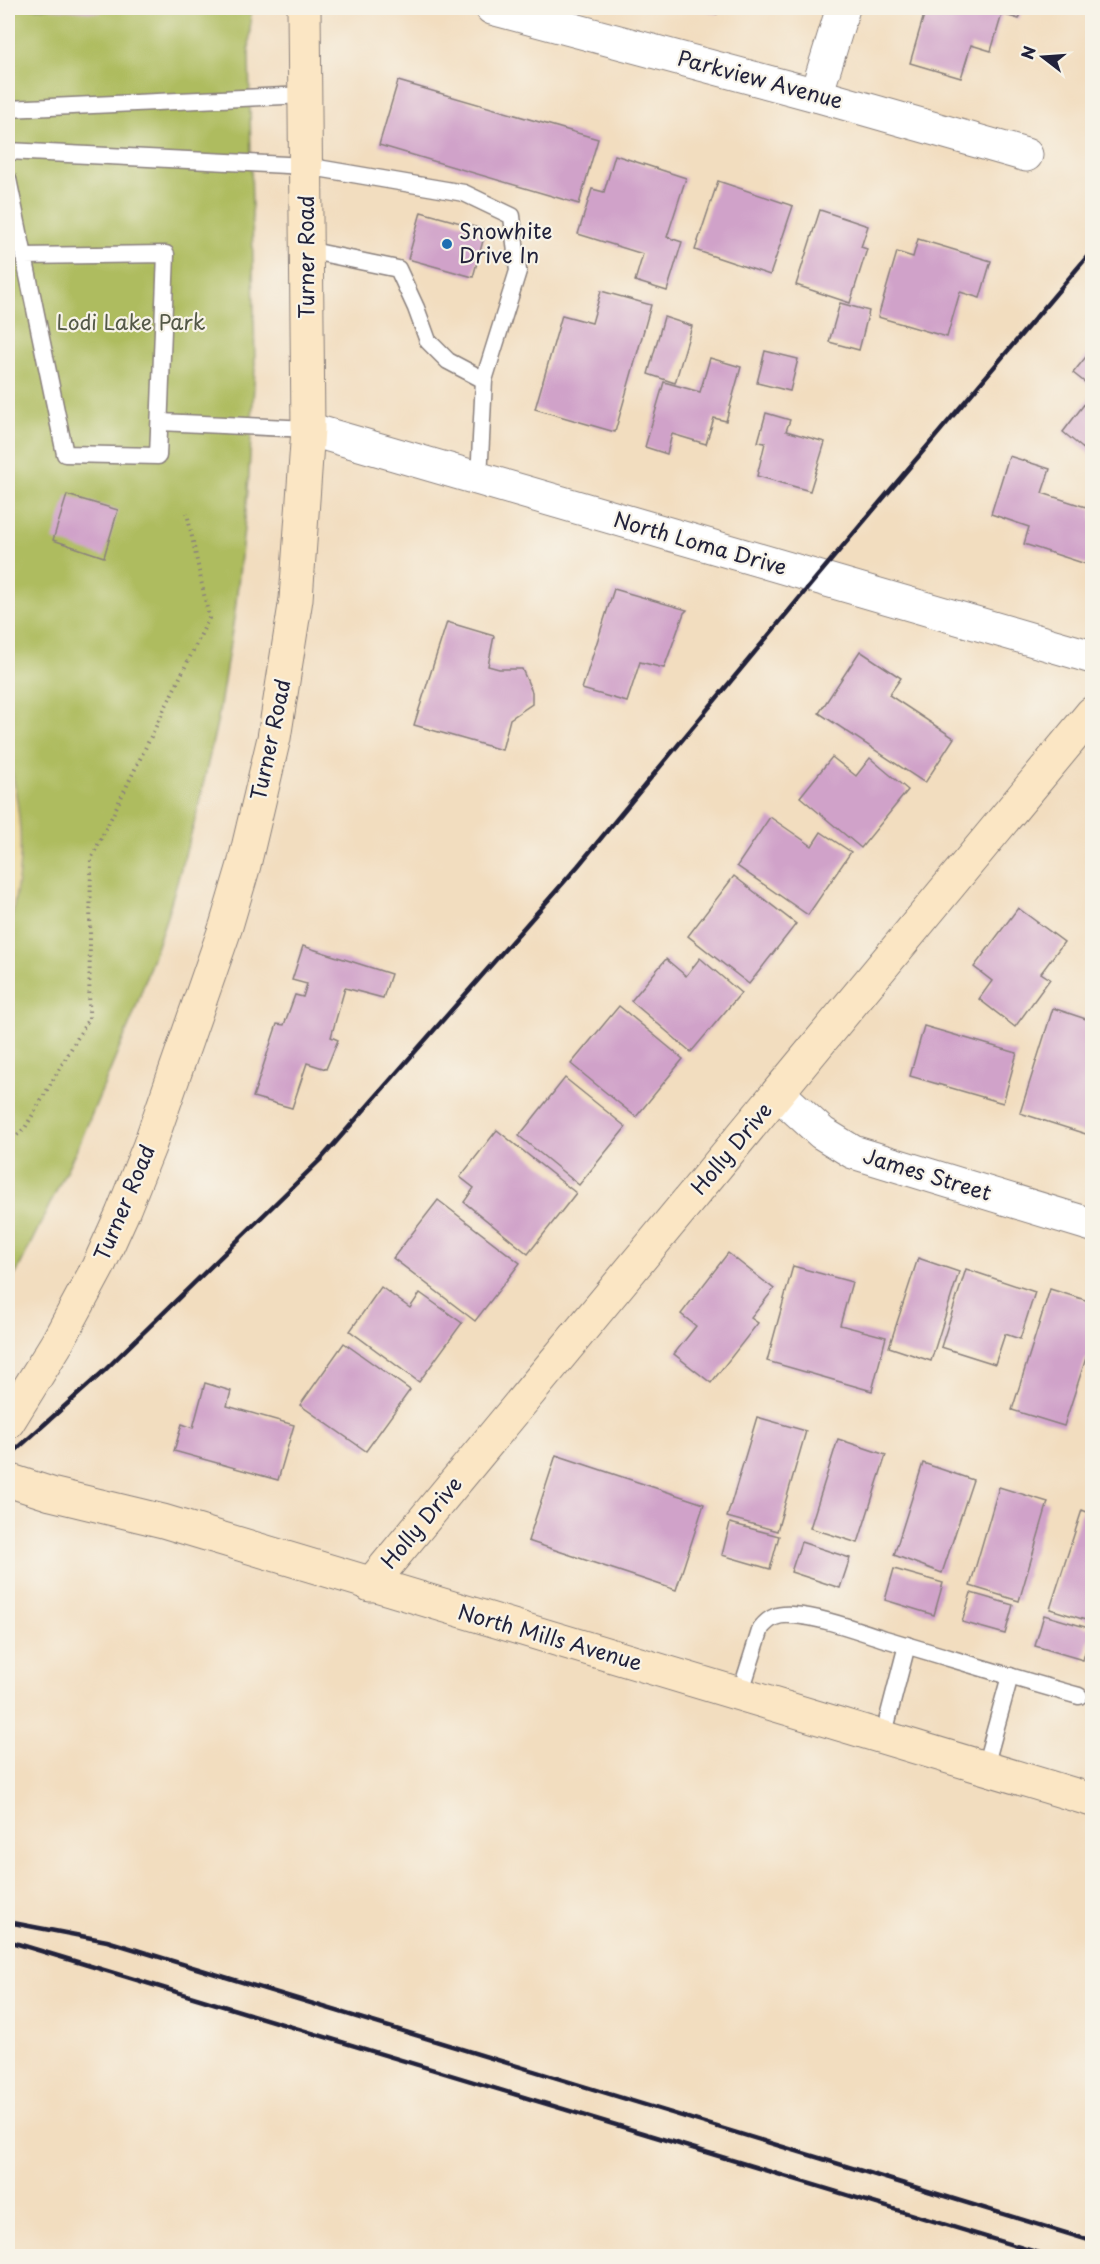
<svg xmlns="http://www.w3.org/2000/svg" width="1100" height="2264" viewBox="0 0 1100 2264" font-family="'Playpen Sans',sans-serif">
  <rect width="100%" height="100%" fill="#f7f3e8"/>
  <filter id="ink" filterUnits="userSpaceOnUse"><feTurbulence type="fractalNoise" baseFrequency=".0167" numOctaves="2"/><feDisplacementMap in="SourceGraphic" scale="12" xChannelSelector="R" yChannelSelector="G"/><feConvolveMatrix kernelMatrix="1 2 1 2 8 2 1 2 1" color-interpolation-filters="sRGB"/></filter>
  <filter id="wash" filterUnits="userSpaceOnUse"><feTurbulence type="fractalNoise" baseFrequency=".008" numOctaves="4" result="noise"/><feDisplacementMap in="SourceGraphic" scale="24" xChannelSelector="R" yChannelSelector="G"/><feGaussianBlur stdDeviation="1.35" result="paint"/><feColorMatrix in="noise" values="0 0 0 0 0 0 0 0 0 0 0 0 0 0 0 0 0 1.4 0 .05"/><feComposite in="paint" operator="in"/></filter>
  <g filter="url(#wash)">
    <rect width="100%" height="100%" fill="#f2ddbf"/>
    <polygon fill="#aebc5e" stroke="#686f4c" stroke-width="1.5" points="8,8 251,8 249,54 255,367 248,491 235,612 218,718 196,817 167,916 133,1016 81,1140 17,1272 8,1286"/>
    <path fill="#eeda9e" stroke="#887e6c" stroke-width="1.5" d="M8,754C24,823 25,863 8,932Z"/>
    <g id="blocks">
      <g fill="#d0a2c9">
        <polygon points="50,8 101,8 101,13 49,9"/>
        <polygon points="699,8 719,8 717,14"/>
        <polygon points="926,8 1023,8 1019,19 1002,14 991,51 971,45 961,78 910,63"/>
        <polygon points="398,81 598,139 579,204 379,145"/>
        <polygon points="615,155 686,178 667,237 682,242 667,291 635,281 643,254 578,234 592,189 604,192"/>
        <polygon points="718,181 793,206 770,275 695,250"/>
        <polygon points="820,210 868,226 861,247 867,249 850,303 796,285"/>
        <polygon points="421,212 486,230 473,277 408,259"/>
        <polygon points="918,239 991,261 980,298 960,292 947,337 878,317 897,252 913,257"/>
        <polygon points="601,291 651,305 615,432 535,409 562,315 592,323"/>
        <polygon points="840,303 869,311 859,350 829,342"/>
        <polygon points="664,317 692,326 675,383 648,374"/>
        <polygon points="765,351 798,359 790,391 757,383"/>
        <polygon points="1089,353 1092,356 1092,388 1073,373"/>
        <polygon points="710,358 741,367 726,421 714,418 706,444 672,434 667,454 645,447 664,382 700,392"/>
        <polygon points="1092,394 1092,456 1063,432"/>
        <polygon points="766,413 790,420 786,431 825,442 810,491 757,476 765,443 758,442"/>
        <polygon points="1009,456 1050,469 1042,493 1092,509 1092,554 1089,565 1024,544 1029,527 991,514"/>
        <polygon points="67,495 118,510 104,557 53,540"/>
        <polygon points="614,589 687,610 684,613 664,668 640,662 627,702 582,689"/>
        <polygon points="447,622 494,636 488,666 499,669 522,669 532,692 532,704 510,719 502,750 414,725"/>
        <polygon points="860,651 901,678 889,695 954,738 925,783 819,713"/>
        <polygon points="832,757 856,776 870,758 908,790 861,848 800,797"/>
        <polygon points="770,817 812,846 821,832 851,852 808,915 737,866"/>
        <polygon points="734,876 796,924 749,984 688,936"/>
        <polygon points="1018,908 1064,942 1041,973 1050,979 1015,1027 979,999 992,981 974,967"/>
        <polygon points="303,946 391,974 383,998 345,988 331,1037 338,1040 326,1069 307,1063 292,1108 253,1097 277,1024 284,1025 295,995 303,997 307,984 292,980"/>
        <polygon points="700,958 741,993 691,1052 631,1001 666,959 686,976"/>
        <polygon points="619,1006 683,1059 636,1117 571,1064"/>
        <polygon points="1053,1008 1092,1021 1092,1136 1020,1113"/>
        <polygon points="924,1026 1017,1053 1003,1103 910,1076"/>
        <polygon points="565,1078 626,1127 579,1185 519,1136"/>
        <polygon points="497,1130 576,1193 528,1254 464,1202 474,1188 460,1177"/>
        <polygon points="438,1200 520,1263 475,1321 393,1258"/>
        <polygon points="728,1253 774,1289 751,1318 758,1323 711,1383 674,1354 696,1326 681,1314"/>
        <polygon points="918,1258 959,1272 931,1361 889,1347"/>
        <polygon points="793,1266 852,1282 840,1325 886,1337 872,1391 767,1361"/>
        <polygon points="966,1269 1035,1292 1020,1339 1005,1334 995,1364 941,1347"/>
        <polygon points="381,1287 410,1308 420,1293 462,1323 419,1382 350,1331"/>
        <polygon points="1050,1289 1092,1302 1092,1360 1086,1358 1064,1426 1012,1410"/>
        <polygon points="344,1343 410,1390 366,1451 300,1405"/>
        <polygon points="205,1383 231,1391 227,1406 294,1425 278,1480 174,1451 182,1424 193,1428"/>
        <polygon points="757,1417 806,1431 777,1531 727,1517"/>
        <polygon points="838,1439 886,1455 858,1543 810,1528"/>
        <polygon points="556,1455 704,1504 676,1590 528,1541"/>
        <polygon points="923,1463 973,1480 942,1573 894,1555"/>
        <polygon points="999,1487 1048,1502 1019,1601 970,1586"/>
        <polygon points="1082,1510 1092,1514 1092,1622 1050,1609"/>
        <polygon points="730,1523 779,1536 770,1569 722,1555"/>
        <polygon points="801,1542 850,1558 840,1588 791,1572"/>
        <polygon points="894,1569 943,1583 934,1615 885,1600"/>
        <polygon points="971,1593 1013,1605 1005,1634 962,1622"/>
        <polygon points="1044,1615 1092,1629 1083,1660 1035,1646"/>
      </g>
    </g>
  </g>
  <g filter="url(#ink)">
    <use href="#blocks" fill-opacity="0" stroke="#8a807d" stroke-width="1.5"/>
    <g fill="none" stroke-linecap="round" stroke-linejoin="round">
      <defs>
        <g id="lane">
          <polyline points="8,109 305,95"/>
          <polyline points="8,151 306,166 464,193 512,216 518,271 484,380 479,478"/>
          <polyline points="8,179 65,454 158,456 166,254 24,256"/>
          <polyline points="307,250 398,269 416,308 428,341 448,361 484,380"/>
          <polyline points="160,422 308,429"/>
          <path d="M740,1694L761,1628C770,1617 778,1614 792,1615C823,1617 856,1630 885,1639C950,1658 1014,1678 1079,1696"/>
          <polyline points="883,1737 907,1645"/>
          <polyline points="985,1767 1010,1676"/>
        </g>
        <g id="street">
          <polyline points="492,8 816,95 1026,155"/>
          <polyline points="816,95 843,8"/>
          <polyline points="308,429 1092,657"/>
          <polyline points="778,1093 822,1133 853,1152 1092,1225"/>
        </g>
        <g id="secondary">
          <polyline points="8,1422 57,1343 98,1267 122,1214 149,1147 226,926 244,865 274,738 296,599 308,429 304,8"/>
          <polyline points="8,1480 51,1494 163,1521 1092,1800"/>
          <polyline points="370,1585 1092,713"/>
        </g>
      </defs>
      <use href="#lane" stroke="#8a807d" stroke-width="19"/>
      <use href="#street" stroke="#8a807d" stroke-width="35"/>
      <use href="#secondary" stroke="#8a807d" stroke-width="35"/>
      <polyline stroke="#8a807d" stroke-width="4" stroke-dasharray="1.5 4.5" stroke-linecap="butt" points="8,1143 25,1128 89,1018 91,859 209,618 187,513"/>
      <use href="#lane" stroke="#fff" stroke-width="16"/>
      <use href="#street" stroke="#fff" stroke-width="33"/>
      <use href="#secondary" stroke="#fbe6c4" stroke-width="33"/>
      <g stroke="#22223b" stroke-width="4.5">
        <polyline points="8,1457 105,1370 321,1159 578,866 816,578 1092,251"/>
        <polyline points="8,1922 107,1941 1092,2241"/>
        <polyline points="8,1941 1049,2256"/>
      </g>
    </g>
  </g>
  <circle fill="#1f6fb2" stroke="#f7f3e8" stroke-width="2" cx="447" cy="244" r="6"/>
  <g text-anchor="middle" stroke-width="4.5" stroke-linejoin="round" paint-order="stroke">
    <g font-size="21" fill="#22223b" stroke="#f7f3e8">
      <text transform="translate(760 80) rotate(15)" y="7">Parkview Avenue</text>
      <text transform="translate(307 257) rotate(-90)" y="7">Turner Road</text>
      <text transform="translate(700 544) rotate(16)" y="7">North Loma Drive</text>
      <text transform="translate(271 740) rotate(-78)" y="7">Turner Road</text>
      <text transform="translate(732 1149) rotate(-50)" y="7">Holly Drive</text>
      <text transform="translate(927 1175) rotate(17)" y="7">James Street</text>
      <text transform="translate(125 1203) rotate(-67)" y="7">Turner Road</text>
      <text transform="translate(422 1523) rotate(-50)" y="7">Holly Drive</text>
      <text transform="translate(550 1638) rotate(16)" y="7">North Mills Avenue</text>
    </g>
    <g font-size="21" fill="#22223b" stroke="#f7f3e8" text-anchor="start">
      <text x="459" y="239">Snowhite<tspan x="459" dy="24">Drive In</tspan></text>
    </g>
    <g font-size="21" fill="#535847" stroke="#f7f3e8">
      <text x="131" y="330">Lodi Lake Park</text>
    </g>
  </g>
  <rect width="1100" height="2264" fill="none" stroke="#f7f3e8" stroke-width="30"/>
  <g transform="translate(1043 57) rotate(287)" stroke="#f7f3e8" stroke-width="4.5" paint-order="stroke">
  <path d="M0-4.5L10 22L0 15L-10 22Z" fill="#22223b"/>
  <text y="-9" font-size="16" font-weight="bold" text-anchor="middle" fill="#22223b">N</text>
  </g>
</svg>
